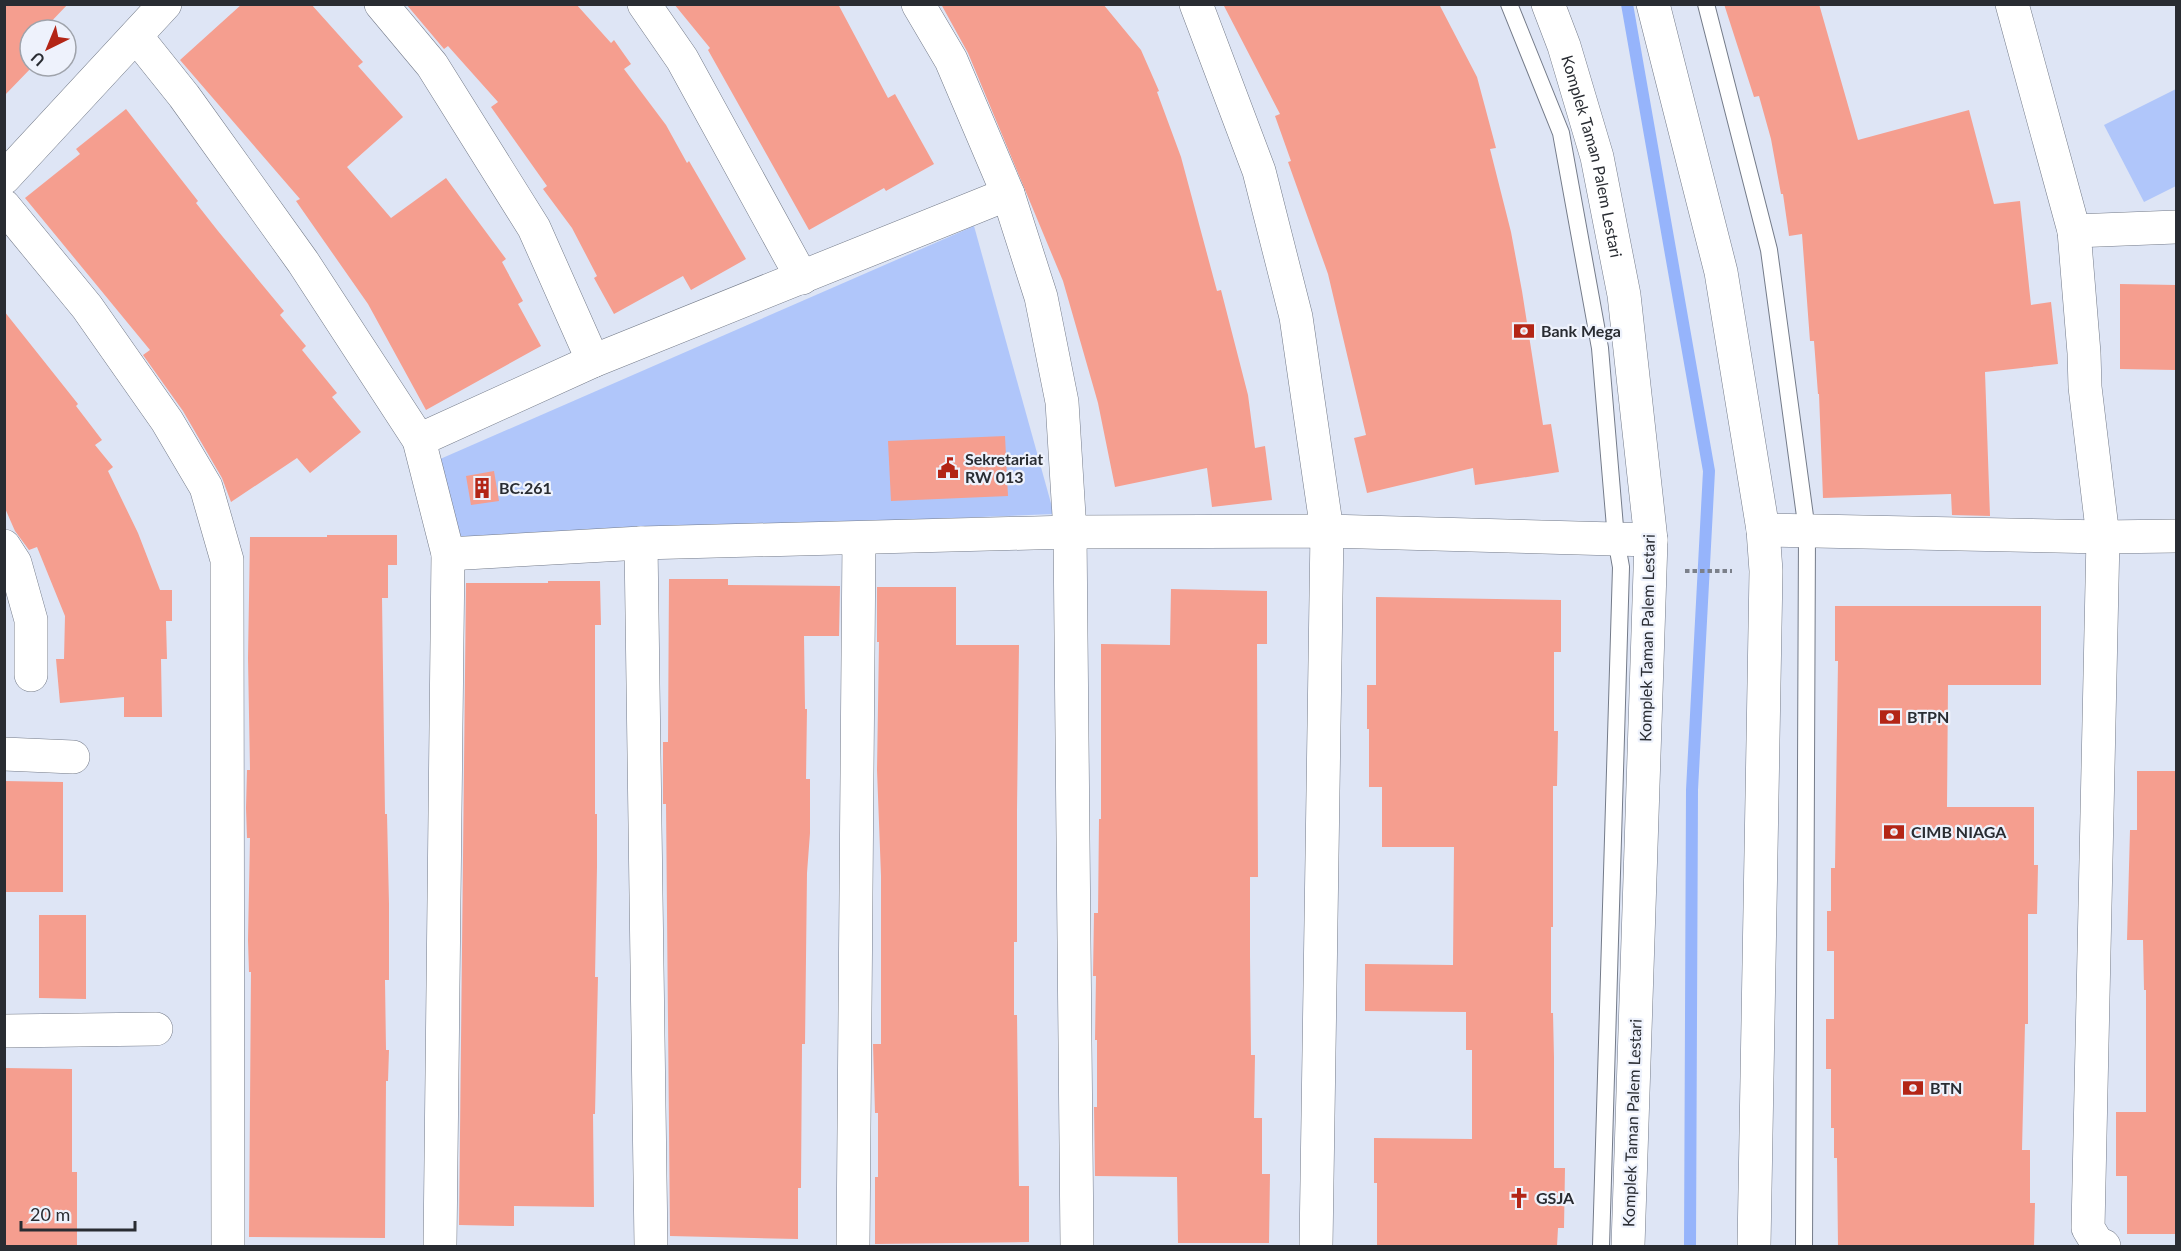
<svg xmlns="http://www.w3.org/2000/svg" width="2181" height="1251" viewBox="0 0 2181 1251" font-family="Lato,sans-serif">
  <rect width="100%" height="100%" fill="#dee5f5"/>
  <g fill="#b0c6fa">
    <polygon points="2176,89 2176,186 2144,202 2104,125"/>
    <polygon points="974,226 1054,514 444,539 431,463"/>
  </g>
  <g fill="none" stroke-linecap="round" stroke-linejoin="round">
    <polyline stroke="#96b4fb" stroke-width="12" points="1627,4 1709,471 1692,790 1690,1246"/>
  </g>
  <g fill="#f59e8f">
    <polygon points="4,4 68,4 46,27 49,30 30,30 30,66 33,66 4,96"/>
    <polygon points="242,4 311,4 363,62 358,66 403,117 347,167 391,218 446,178 506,259 502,262 523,301 518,304 541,346 426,410 368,304 296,201 300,199 180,60"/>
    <polygon points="406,4 576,4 611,43 614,40 631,64 624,69 666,125 687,163 689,161 746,259 691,290 683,276 614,314 594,278 597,276 572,228 543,189 547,186 491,107 498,102 448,46 444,49"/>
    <polygon points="674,4 838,4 888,98 895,94 934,164 886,191 884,188 809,230 708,50 710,48"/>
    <polygon points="941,4 1103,4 1141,50 1159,91 1157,92 1181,157 1217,291 1221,290 1248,395 1255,448 1265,446 1272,500 1212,507 1207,468 1115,487 1098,403 1063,281 968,53"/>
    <polygon points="1223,4 1439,4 1477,77 1496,148 1490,149 1511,232 1522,291 1543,425 1551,424 1559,472 1475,485 1473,468 1367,493 1354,438 1366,435 1328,274 1288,162 1291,161 1275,116 1280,114"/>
    <polygon points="1724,4 1819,4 1858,140 1969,110 1994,204 2020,201 2031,305 2051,302 2058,364 1985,372 1990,516 1952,515 1951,494 1823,498 1819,394 1818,394 1814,341 1810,341 1802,234 1789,236 1783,194 1781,194 1771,139 1759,96 1754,97"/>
    <polygon points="126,109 198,201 196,203 218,231 284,311 280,315 306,346 302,350 337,393 332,397 361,432 310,473 297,458 231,502 222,478 183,411 143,355 150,350 25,198 80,154 76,149"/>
    <polygon points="2120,284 2176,285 2176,370 2120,369"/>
    <polygon points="4,311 78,404 76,406 102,440 95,445 113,467 108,471 138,533 160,590 172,590 172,621 166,621 167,659 161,659 162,717 124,717 124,697 60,703 56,659 64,659 65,616 37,547 29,550 15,531 4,506"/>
    <polygon points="1005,436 1008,496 891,501 888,441"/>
    <polygon points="494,471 499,501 471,505 466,476"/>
    <polygon points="327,535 397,535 397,565 388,565 388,598 382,598 385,814 387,814 389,904 389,980 385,980 386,1050 389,1050 388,1081 386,1081 385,1238 249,1237 251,972 249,972 248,940 250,838 247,838 246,808 247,770 250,770 248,658 250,537 327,537"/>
    <polygon points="669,579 728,579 728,585 840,586 839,636 804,636 805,709 807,709 806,779 810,779 810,833 807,873 805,1044 802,1044 801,1188 798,1188 798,1239 670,1236 666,804 663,804 663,742 668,742"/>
    <polygon points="548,581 600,581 601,625 595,625 595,814 597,814 597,867 595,977 598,977 595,1114 593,1114 594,1207 514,1206 514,1226 459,1225 466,583 548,583"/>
    <polygon points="877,587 956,587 956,645 1019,645 1017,810 1017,942 1014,942 1014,1015 1017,1015 1019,1186 1029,1186 1029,1242 875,1244 875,1177 878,1177 878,1113 875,1113 873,1044 881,1044 881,876 877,770 879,642 877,642"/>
    <polygon points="1171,589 1267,591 1267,644 1257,644 1258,877 1250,877 1250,956 1251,1055 1255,1055 1254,1118 1262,1118 1262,1174 1270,1174 1269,1243 1178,1243 1177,1177 1095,1176 1094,1107 1097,1107 1097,1040 1095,1040 1096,976 1093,976 1094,913 1098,913 1099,819 1101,819 1101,644 1170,645"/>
    <polygon points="1376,597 1561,600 1561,652 1554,652 1554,731 1558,731 1557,786 1553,786 1553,927 1551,927 1551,1013 1553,1013 1554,1057 1554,1168 1565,1168 1564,1228 1558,1228 1557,1246 1377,1246 1377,1183 1374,1183 1374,1138 1472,1139 1472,1050 1466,1050 1466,1012 1365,1011 1365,964 1453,965 1454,847 1382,847 1382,787 1369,787 1369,729 1367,729 1367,685 1376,685"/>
    <polygon points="1835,606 2041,606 2041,685 1948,685 1947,807 2034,807 2034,865 2038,865 2037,914 2028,914 2028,1024 2025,1024 2022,1150 2030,1150 2030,1203 2035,1203 2034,1246 1838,1246 1837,1158 1834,1158 1834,1128 1831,1128 1831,1069 1826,1069 1826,1019 1834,1019 1834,951 1827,951 1827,911 1831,911 1831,868 1835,868 1838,661 1835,661"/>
    <polygon points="2137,771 2176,771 2176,1234 2127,1234 2127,1176 2116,1176 2116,1112 2146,1112 2146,990 2144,990 2143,940 2127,940 2130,830 2137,830"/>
    <polygon points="4,781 63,782 63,892 4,892"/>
    <polygon points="39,915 86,915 86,999 39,998"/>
    <polygon points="4,1068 72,1069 72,1172 77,1172 77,1246 4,1246"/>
  </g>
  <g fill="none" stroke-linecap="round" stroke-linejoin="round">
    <defs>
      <g id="lane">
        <polyline points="1509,4 1561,133 1600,348 1616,539 1621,567 1601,1246"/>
        <polyline points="1706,4 1769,250 1807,531 1804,1246"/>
      </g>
      <g id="street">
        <polyline points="381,4 432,65 534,228 593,361"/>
        <polyline points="644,4 682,59 802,278"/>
        <polyline points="918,4 951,60 1008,194 1041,297 1062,402 1070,532 1077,1246"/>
        <polyline points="1196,4 1259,171 1296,317 1327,531 1316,1246"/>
        <polyline points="2012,4 2074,231 2084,353 2085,387 2103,537 2088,1228 2097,1243 2104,1246"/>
        <polyline points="136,36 184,96 303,262 419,440 448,554 440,1246"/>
        <polyline points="4,178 165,4"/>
        <polyline points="4,206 87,307 167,421 206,487 227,560 228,1246"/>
        <polyline points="2074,231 2176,227"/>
        <polyline points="419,440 593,361 1008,194"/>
        <polyline points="1763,530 2103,537 2176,536"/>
        <polyline points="641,543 651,1246"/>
        <polyline points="4,546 15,563 31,620 31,675"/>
        <polyline points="448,554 641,543 1070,532 1327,531 1651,540"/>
        <polyline points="4,754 73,757"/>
        <polyline points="4,1031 156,1029"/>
        <polyline points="853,1246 859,539"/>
      </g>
      <g id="secondary">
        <path id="s1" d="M1548,4L1564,46L1597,157L1624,295L1651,540L1628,1246"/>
        <polyline points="1653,4 1721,272 1763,530 1766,571 1754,1246"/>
      </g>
    </defs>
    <use href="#lane" stroke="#747b89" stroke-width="18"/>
    <use href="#street" stroke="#747b89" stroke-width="34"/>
    <use href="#secondary" stroke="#747b89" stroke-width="34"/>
    <polyline stroke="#7b808a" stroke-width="4" stroke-dasharray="4.5 3" stroke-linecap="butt" points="1685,571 1732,571"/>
    <use href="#lane" stroke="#fff" stroke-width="16"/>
    <use href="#street" stroke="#fff" stroke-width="33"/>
    <use href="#secondary" stroke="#fff" stroke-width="33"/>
  </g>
  <defs>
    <symbol id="bank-bare" viewBox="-9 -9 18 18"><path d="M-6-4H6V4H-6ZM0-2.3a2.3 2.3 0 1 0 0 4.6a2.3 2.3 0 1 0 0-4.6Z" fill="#b32516" stroke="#eef2fc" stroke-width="2.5" paint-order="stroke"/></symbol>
    <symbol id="civic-bare" viewBox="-9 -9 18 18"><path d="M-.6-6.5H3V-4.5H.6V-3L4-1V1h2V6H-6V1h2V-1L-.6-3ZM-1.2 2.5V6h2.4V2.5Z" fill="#b32516" stroke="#eef2fc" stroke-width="2.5" paint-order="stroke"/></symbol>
    <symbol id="building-bare" viewBox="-9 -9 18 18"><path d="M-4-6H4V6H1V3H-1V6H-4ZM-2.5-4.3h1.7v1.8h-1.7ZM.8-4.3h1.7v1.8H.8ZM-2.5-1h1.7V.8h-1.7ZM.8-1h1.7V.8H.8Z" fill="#b32516" stroke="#eef2fc" stroke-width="2.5" paint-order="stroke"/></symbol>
    <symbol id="church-bare" viewBox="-9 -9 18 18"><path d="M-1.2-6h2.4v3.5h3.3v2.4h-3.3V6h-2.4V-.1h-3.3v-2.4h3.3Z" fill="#b32516" stroke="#eef2fc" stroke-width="2.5" paint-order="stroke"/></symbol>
  </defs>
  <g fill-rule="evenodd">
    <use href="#bank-bare" x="1509" y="316" width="30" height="30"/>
    <use href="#civic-bare" x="933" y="453" width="30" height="30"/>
    <use href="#building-bare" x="467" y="473" width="30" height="30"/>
    <use href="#bank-bare" x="1875" y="702" width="30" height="30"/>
    <use href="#bank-bare" x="1879" y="817" width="30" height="30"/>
    <use href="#bank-bare" x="1898" y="1073" width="30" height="30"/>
    <use href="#church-bare" x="1504" y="1183" width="30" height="30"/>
  </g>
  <g text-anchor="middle" stroke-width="4.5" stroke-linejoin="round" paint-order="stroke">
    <g font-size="16" fill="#292c32" stroke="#eef2fc">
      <text dy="6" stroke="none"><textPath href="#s1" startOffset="159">Komplek Taman Palem Lestari</textPath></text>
      <text transform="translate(1647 638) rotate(-89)" y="6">Komplek Taman Palem Lestari</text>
      <text transform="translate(1632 1123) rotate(-88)" y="6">Komplek Taman Palem Lestari</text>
    </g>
    <g font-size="16" font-weight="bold" fill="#292c32" stroke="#eef2fc" text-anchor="start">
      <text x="1541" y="337">Bank Mega</text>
      <text x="965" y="465">Sekretariat<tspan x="965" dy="18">RW 013</tspan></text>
      <text x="499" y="494">BC.261</text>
      <text x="1907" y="723">BTPN</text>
      <text x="1911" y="838">CIMB NIAGA</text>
      <text x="1930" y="1094">BTN</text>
      <text x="1536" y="1204">GSJA</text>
    </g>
  </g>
  <rect width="2181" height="1251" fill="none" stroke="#292c32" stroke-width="12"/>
  <g transform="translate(48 48) rotate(223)"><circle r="28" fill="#eef2fc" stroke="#9fa3ab" stroke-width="1.5"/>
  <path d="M0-4.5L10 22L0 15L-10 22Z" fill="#b32516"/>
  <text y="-9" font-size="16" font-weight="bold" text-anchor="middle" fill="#292c32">U</text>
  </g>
  <path d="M21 1221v9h114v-9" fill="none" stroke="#292c32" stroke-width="3"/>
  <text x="30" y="1221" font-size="18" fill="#292c32" stroke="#eef2fc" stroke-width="4.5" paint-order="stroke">20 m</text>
</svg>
